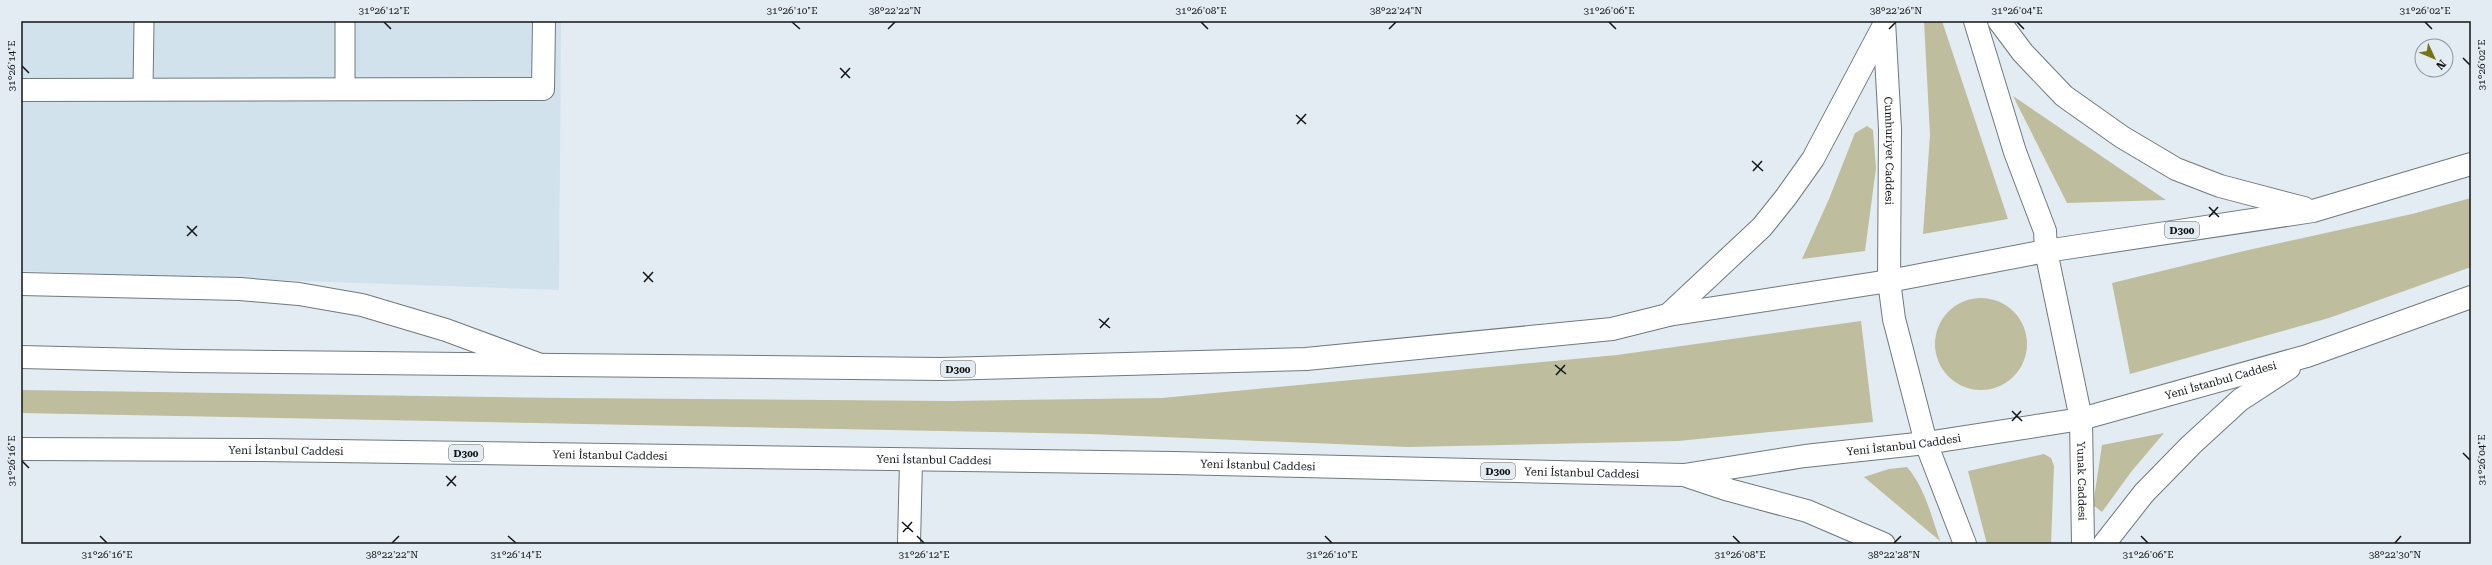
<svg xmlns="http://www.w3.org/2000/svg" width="2492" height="565" viewBox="0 0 2492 565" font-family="'Roboto Serif',serif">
  <rect width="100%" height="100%" fill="#e3ecf2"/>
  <polygon fill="#d1e2ec" points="21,21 561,21 559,290 21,271"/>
  <g fill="#bebd9d">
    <polygon points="1924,21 1942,21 2008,219 1923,234 1930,135"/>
    <polygon points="2013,96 2166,200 2067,203"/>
    <polygon points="1867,126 1873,130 1876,168 1865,251 1802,259 1829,199 1855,133"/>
    <polygon points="2471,198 2471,267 2329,318 2130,374 2112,283 2244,251 2412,214"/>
    <circle cx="1981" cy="344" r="46"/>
    <polygon points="1861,321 1873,422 1678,441 1408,447 1090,434 21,413 21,390 565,398 951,401 1162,398 1617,355"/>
    <polygon points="2164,433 2131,472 2102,512 2093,505 2102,445"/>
    <polygon points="2044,454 2051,458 2054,466 2051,544 1987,544 1968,471"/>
    <path d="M1907,467C1925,488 1931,515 1940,541L1864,477L1889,469Z"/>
  </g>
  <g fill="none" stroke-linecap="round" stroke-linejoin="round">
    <defs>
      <g id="lane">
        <polyline points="143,89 144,21"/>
        <polyline points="345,89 345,21"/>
      </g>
      <g id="street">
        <polyline points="21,90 543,89 544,21"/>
        <polyline points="21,284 240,289 299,294 362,305 446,330 538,364"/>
        <polyline points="909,544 911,460"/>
      </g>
      <g id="secondary">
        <path id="s1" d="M1884,21L1890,129L1889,281"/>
        <polyline points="1975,21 2015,152 2045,231 2046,251"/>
      </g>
      <g id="primary">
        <path id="s2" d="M2081,419L2083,544"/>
        <polyline points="1926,443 1965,544"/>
      </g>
      <g id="highway">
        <polyline points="1999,21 2023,53 2064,96 2122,137 2176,169 2220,186 2304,208"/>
        <polyline points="2046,251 2081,419"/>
        <polyline points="1889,281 1894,319 1926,443"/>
        <polyline points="1668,315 1762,227 1786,197 1813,159 1884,25"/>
        <polyline points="21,357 186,361 941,369 1306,359 1612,329 1668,315 1889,281 2046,251 2313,211 2471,164"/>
        <path id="s3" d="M21,449L262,450L1173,463L1684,475L1805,456L1926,443L2081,419L2307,356L2471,297"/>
        <polyline points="1687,476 1729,490 1807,511 1884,544"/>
        <polyline points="2104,544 2144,493 2191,445 2240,400 2289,368"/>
      </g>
    </defs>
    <use href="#lane" stroke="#70797e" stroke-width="21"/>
    <use href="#street" stroke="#70797e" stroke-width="24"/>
    <use href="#secondary" stroke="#70797e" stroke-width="24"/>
    <use href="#primary" stroke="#70797e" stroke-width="24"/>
    <use href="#highway" stroke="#70797e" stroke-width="24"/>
    <use href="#lane" stroke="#fff" stroke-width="19"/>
    <use href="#street" stroke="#fff" stroke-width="22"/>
    <use href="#secondary" stroke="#fff" stroke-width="22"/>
    <use href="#primary" stroke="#fff" stroke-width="22"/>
    <use href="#highway" stroke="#fff" stroke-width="22"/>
  </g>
  <path fill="none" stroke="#121517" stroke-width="1.5" d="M384,22L391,29M792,22L800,29M1201,22L1208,29M1609,22L1616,29M2017,22L2024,29M2425,22L2432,29M888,29L895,22M1389,29L1396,22M1889,29L1896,22M2463,58L2470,65M22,66L29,73M840,68L850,78M841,78L850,68M1296,115L1306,124M1297,124L1306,114M1752,161L1763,171M1753,171L1762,161M2209,207L2219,217M2209,217L2218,207M187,226L197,236M187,236L197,226M643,272L653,282M644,282L653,272M1099,319L1110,328M1100,328L1109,318M1555,365L1566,374M1556,375L1565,365M2012,411L2022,421M2012,421L2021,411M2463,453L2470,460M22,461L29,468M446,476L456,486M447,486L456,476M902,522L913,532M903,532L912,522M100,536L107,543M508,536L516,543M917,536L924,543M1325,536L1332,543M1733,536L1740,543M2141,536L2148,543M392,543L399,536M1894,543L1901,536M2395,543L2401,536"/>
  <g text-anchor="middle" stroke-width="4" stroke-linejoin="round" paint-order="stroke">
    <g fill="#e3ecf2" stroke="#515659" stroke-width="1">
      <rect x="2165" y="222" width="34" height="16" rx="3"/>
      <rect x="941" y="361" width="34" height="16" rx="3"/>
      <rect x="449" y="445" width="34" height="16" rx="3"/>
      <rect x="1481" y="463" width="34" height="16" rx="3"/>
    </g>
    <g font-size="10" font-weight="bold" fill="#121517">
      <text x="2182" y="234">D300</text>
      <text x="958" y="373">D300</text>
      <text x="466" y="457">D300</text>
      <text x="1498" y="475">D300</text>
    </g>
    <g font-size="11" fill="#121517" stroke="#e3ecf2">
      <text dy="4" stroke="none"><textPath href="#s1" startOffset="130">Cumhuriyet Caddesi</textPath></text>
      <text dy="4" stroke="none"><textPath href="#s3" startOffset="2209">Yeni İstanbul Caddesi</textPath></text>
      <text dy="4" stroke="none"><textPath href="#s3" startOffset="1885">Yeni İstanbul Caddesi</textPath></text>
      <text dy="4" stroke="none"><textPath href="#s3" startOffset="265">Yeni İstanbul Caddesi</textPath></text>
      <text dy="4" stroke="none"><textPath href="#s3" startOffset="589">Yeni İstanbul Caddesi</textPath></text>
      <text dy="4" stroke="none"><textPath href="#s3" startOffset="913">Yeni İstanbul Caddesi</textPath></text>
      <text dy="4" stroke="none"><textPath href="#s3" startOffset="1237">Yeni İstanbul Caddesi</textPath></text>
      <text dy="4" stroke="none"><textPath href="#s3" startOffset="1561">Yeni İstanbul Caddesi</textPath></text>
      <text dy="4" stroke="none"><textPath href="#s2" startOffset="62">Yunak Caddesi</textPath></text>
    </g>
  </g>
  <rect width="2492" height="565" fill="none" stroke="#e3ecf2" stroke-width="44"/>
  <g transform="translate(2434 58) rotate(134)"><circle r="19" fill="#e3ecf2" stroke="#8f969a"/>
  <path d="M0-3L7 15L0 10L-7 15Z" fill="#777317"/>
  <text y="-6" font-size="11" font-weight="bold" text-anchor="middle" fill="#121517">N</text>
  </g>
  <rect x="22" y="22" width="2448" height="521" fill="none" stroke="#121517" stroke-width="1.5"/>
  <g font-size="10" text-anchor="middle" fill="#121517">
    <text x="384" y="14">31°26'12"E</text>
    <text x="792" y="14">31°26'10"E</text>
    <text x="895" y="14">38°22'22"N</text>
    <text x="1201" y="14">31°26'08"E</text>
    <text x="1396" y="14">38°22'24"N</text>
    <text x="1609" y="14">31°26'06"E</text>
    <text x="1896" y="14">38°22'26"N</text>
    <text x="2017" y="14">31°26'04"E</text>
    <text x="2425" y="14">31°26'02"E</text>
    <text transform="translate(2481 65) rotate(-90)" y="4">31°26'02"E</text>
    <text transform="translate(11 66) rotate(-90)" y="4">31°26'14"E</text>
    <text transform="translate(2481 460) rotate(-90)" y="4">31°26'04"E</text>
    <text transform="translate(11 461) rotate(-90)" y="4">31°26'16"E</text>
    <text x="107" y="558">31°26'16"E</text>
    <text x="392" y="558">38°22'22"N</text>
    <text x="516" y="558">31°26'14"E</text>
    <text x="924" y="558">31°26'12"E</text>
    <text x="1332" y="558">31°26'10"E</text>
    <text x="1740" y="558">31°26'08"E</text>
    <text x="1894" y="558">38°22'28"N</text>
    <text x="2148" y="558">31°26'06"E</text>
    <text x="2395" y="558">38°22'30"N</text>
  </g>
</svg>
